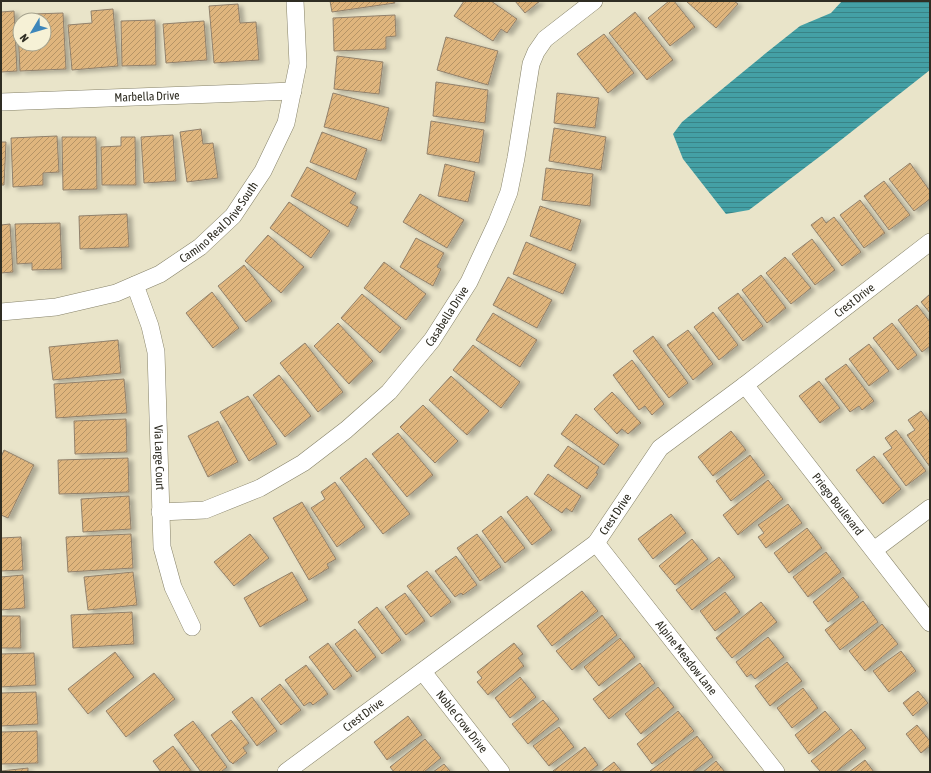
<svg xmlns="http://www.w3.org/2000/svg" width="931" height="773" viewBox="0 0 931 773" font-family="'Asap Condensed',sans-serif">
  <defs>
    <pattern id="water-rules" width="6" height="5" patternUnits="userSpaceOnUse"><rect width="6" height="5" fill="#44a0a5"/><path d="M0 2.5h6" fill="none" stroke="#398386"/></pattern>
    <pattern id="building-hatch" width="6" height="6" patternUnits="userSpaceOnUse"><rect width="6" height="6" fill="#dfb57d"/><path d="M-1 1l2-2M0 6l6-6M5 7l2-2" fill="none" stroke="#b59466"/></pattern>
    <filter id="shadow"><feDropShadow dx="4.5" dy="2.5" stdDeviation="2" flood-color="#0004"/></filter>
  </defs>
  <rect width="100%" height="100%" fill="#e9e4c9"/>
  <polygon fill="url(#water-rules)" points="842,1 930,1 930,70 827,151 749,210 726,214 683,159 673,134 682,122 766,53 800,26 831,13"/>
  <g fill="url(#building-hatch)" stroke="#91816c" filter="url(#shadow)">
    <polygon points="330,1 394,1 395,3 332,12"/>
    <polygon points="464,1 491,1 517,19 507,33 501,29 493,41 454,16"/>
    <polygon points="515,1 540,1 525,13"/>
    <polygon points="669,1 674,1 695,27 670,46 648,18"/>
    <polygon points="686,1 734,1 738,4 716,28"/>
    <polygon points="238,4 240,23 256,22 259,60 214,63 209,6"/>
    <polygon points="113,9 118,66 72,70 68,25 92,23 91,11"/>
    <polygon points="14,11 17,71 1,72 1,12"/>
    <polygon points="635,12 673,60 647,80 609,33"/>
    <polygon points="63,13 66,69 20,71 18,30 20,30 20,44 44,44 44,20 33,20 33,14"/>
    <polygon points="395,15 396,36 386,37 386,49 334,51 333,18"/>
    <polygon points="155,20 156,65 122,66 121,21"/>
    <polygon points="204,21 207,60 166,63 163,24"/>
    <polygon points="604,34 634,73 608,93 577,54"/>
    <polygon points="446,37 498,51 488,85 437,70"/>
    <polygon points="337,56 383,62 379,94 334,89"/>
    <polygon points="436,82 488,90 485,123 433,116"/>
    <polygon points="333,93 389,108 381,141 324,127"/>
    <polygon points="557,93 599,98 595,128 554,123"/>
    <polygon points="431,121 484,130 479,163 427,154"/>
    <polygon points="554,128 606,137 601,170 549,161"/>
    <polygon points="201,129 203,144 213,143 218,178 187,182 180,132"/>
    <polygon points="322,132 367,149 356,180 310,162"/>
    <polygon points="173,135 176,181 144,183 141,137"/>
    <polygon points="57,136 59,172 43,173 43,185 13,187 11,138"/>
    <polygon points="62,137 96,137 97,189 63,190"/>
    <polygon points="121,137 135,137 136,185 102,185 101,147 121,146"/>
    <polygon points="1,142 6,142 4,185 1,185"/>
    <polygon points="910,163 930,191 930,199 914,211 889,179"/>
    <polygon points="445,164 475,172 468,202 438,196"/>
    <polygon points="307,167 356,193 350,203 358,207 348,227 291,196"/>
    <polygon points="546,168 593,174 590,206 542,200"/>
    <polygon points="884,181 910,215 889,230 864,196"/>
    <polygon points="420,194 464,220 447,248 403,222"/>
    <polygon points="860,200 885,233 864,248 840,215"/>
    <polygon points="289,202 330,231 311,258 270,228"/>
    <polygon points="540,206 581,220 571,251 530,236"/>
    <polygon points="127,214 129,247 80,249 79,216"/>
    <polygon points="822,217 826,223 834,217 861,252 842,266 811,225"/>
    <polygon points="60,223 62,269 32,270 32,263 17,264 15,224"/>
    <polygon points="10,224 13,272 1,273 1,225"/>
    <polygon points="268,235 304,267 281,293 245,261"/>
    <polygon points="416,238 444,253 437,267 441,269 433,286 400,267"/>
    <polygon points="812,239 835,270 815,285 792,254"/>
    <polygon points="526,242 576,264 563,294 513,274"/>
    <polygon points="785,257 811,288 791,304 766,273"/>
    <polygon points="384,262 426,294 406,320 364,288"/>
    <polygon points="244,265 272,301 246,322 218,286"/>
    <polygon points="761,275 786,308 767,323 742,290"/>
    <polygon points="508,277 552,300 537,328 493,305"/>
    <polygon points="212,292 239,328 213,348 186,313"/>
    <polygon points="738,293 763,326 743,341 718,308"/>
    <polygon points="362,294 401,328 380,353 341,318"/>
    <polygon points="930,294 930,313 921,302"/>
    <polygon points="917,305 930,322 930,346 922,352 898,320"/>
    <polygon points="713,312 738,345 719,360 694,327"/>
    <polygon points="493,313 537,340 520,367 476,340"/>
    <polygon points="338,323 373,361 349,384 314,346"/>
    <polygon points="892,323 917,355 898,370 873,338"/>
    <polygon points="688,330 713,364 693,380 667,345"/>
    <polygon points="653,336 688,383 669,398 633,351"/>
    <polygon points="118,340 121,373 53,380 49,347"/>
    <polygon points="305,343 343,392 318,412 280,363"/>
    <polygon points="869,344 889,371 869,386 849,359"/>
    <polygon points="473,345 520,382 501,408 453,370"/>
    <polygon points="632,360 664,404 652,415 645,406 639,410 613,375"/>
    <polygon points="846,364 874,401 862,410 859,406 850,412 825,379"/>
    <polygon points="279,375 311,416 285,437 253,395"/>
    <polygon points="451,376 489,411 467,435 429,400"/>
    <polygon points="124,379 127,413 56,418 54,384"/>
    <polygon points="819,381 840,408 820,423 799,396"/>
    <polygon points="612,392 641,423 628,434 622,429 617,434 594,409"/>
    <polygon points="248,396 277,444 249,461 220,412"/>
    <polygon points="423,405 458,441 435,463 400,427"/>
    <polygon points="921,411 930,423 930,467 907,435 915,430 908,420"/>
    <polygon points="576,414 619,445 604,465 561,434"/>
    <polygon points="126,419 127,452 75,454 74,421"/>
    <polygon points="218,421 238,462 208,477 188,436"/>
    <polygon points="896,430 926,471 906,486 883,454 892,448 885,438"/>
    <polygon points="731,431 746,450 713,476 698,457"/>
    <polygon points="398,433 433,475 407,497 372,454"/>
    <polygon points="568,446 599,467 596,473 598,474 587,489 554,466"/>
    <polygon points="4,450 34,465 8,518 1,515 1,457"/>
    <polygon points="750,455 765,475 731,501 716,481"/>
    <polygon points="874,456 901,489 883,504 856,470"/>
    <polygon points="128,458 129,492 59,494 58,460"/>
    <polygon points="366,458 410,514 383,534 340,478"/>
    <polygon points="548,474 581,496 572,512 566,508 562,513 534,494"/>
    <polygon points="768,480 783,499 738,535 723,515"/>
    <polygon points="335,482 365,527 337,547 311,508 325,499 321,492"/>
    <polygon points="129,496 131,529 83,532 81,499"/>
    <polygon points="527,496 552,530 532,545 507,512"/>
    <polygon points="302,502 336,559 327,564 329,568 309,580 273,518"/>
    <polygon points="788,504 802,523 766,548 758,537 764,533 758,525"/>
    <polygon points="671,514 686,533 653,559 638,539"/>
    <polygon points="501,516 525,548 505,563 482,531"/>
    <polygon points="807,528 822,548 789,573 774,553"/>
    <polygon points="131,534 133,568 68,572 66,537"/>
    <polygon points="250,534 269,558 234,586 214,562"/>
    <polygon points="477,534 501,567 480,581 457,548"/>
    <polygon points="21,537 23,570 1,571 1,538"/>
    <polygon points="692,539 708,559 675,585 659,566"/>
    <polygon points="826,552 841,572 808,597 793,577"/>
    <polygon points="456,556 477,585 463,595 461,593 455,597 435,571"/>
    <polygon points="719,557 735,577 692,610 676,590"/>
    <polygon points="427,571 451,602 431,617 407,586"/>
    <polygon points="133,572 137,605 88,610 84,577"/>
    <polygon points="292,572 308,600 260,627 244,598"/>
    <polygon points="23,575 25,608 1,610 1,577"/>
    <polygon points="843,577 859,597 828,622 813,602"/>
    <polygon points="582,591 598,611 552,646 537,626"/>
    <polygon points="725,592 740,612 715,631 700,611"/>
    <polygon points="405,593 425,621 406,635 385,607"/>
    <polygon points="863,601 878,622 840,650 825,630"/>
    <polygon points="761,602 777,622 732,658 716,638"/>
    <polygon points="377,607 401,640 382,654 358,622"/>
    <polygon points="132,612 134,644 73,648 71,615"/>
    <polygon points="602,615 617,635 572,670 556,651"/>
    <polygon points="1,616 20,616 21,648 1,648"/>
    <polygon points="882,624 898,644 865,671 849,651"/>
    <polygon points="355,629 376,657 357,672 335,644"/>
    <polygon points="768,637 784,657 755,679 751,674 747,677 736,662"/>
    <polygon points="620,638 635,657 599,686 584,667"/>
    <polygon points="328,643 352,676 334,690 309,657"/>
    <polygon points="514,643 523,654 518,658 524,666 488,695 477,682 482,678 477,672"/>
    <polygon points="901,651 916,671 889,692 873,671"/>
    <polygon points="115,652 134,677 88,714 68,689"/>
    <polygon points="34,653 36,685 1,687 1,654"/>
    <polygon points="787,662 802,681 770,706 755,686"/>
    <polygon points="640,663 655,683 609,719 593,699"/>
    <polygon points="306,665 328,694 313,705 310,702 304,706 285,680"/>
    <polygon points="154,673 175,699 126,737 106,711"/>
    <polygon points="520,677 536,697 510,718 495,698"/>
    <polygon points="280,684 301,710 281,725 261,699"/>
    <polygon points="658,687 674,707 641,734 625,714"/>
    <polygon points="803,688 818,708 792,728 777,708"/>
    <polygon points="918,691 928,703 913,716 903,703"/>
    <polygon points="36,692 38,724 1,726 1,693"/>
    <polygon points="252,697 277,731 257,746 232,712"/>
    <polygon points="543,700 559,719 528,744 512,724"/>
    <polygon points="678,711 694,731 652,764 637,744"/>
    <polygon points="825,711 840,729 809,754 795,735"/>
    <polygon points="408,716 422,735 387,760 374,742"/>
    <polygon points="231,720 249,743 243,748 247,753 233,764 231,762 230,762 211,735"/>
    <polygon points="193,721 227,767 221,772 201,772 174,735"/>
    <polygon points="917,725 930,741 930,746 921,753 906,734"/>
    <polygon points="559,727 574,747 549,766 533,746"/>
    <polygon points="851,729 866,748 836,772 821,772 811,761"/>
    <polygon points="37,731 38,763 1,764 1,732"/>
    <polygon points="697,736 713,757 693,772 651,772 650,771"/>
    <polygon points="425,739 441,758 424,772 394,772 390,767"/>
    <polygon points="173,746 192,772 161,772 153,761"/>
    <polygon points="585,747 598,765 589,772 553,772 553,771"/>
    <polygon points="865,760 874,772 849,772"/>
    <polygon points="716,761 725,772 703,772"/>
    <polygon points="614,762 622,772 601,772"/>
    <polygon points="444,764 451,772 433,772"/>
    <polygon points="28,768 28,772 1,772 1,771"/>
  </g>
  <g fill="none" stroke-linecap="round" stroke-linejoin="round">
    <defs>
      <g id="minor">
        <path id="s1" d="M1,102L293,91"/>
        <path id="s2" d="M135,285L150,326L156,352L162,547L173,587L192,627"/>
        <path id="s3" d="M1,312L56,307L116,293L160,274L200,247L233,216L263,171L286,123L298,64L295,1"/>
        <path id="s4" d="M745,385L930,623"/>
        <path id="s5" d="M160,512L205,510L260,488L303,463L346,430L389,392L432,340L469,282L497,222L509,192L516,158L531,64L536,52L545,39L594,1"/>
        <path id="s6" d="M596,543L776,772"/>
        <polyline points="874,550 930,508"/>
        <path id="s7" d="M423,672L501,772"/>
        <path id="s8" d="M286,772L596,543L660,448L745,385L930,242"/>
      </g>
    </defs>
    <use href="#minor" stroke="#868269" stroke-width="18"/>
    <use href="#minor" stroke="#fff" stroke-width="17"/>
  </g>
  <g text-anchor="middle" stroke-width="3.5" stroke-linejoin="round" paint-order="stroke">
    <g font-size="12" fill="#2f2d23" stroke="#f6f1d6">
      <text dy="4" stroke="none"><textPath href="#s1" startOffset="146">Marbella Drive</textPath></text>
      <text dy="4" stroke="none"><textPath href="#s3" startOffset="244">Camino Real Drive South</textPath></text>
      <text dy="4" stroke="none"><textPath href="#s8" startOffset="744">Crest Drive</textPath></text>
      <text dy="4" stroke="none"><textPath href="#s5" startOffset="361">Casabella Drive</textPath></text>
      <text dy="4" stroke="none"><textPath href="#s2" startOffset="176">Via Large Court</textPath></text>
      <text dy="4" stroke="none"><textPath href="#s4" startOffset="151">Priego Boulevard</textPath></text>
      <text dy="4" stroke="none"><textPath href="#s8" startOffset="420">Crest Drive</textPath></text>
      <text dy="4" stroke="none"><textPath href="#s6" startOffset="146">Alpine Meadow Lane</textPath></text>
      <text dy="4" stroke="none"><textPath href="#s8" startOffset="96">Crest Drive</textPath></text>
      <text dy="4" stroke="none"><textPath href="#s7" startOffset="63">Noble Crow Drive</textPath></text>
    </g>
  </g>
  <rect width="931" height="773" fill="none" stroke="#2f2d23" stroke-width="4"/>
  <g transform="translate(32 32) rotate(232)"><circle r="19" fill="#f6f1d6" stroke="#a6a38e"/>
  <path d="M0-3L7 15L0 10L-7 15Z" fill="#3d86ba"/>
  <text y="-6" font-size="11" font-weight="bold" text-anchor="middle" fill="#2f2d23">N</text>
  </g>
</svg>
